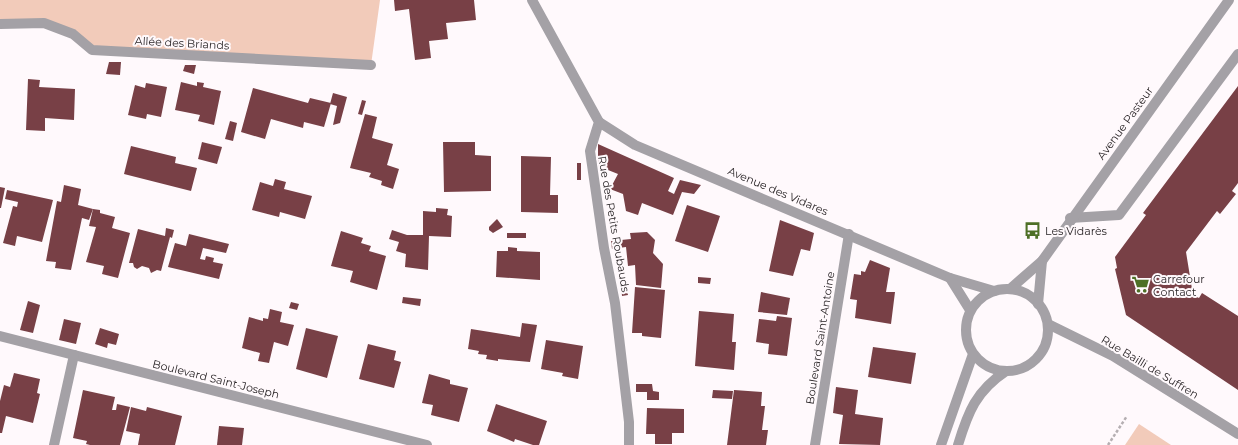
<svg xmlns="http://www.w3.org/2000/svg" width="1238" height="445" viewBox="0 0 1238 445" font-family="Montserrat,sans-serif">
  <rect width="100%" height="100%" fill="#fff9fc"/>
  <g fill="#f2cbba">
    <polygon points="0,0 380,0 371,65 92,50 44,23 0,24"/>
    <polygon points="1139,424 1171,445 1125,445"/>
  </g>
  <g fill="#784046">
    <polygon points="394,0 474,0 476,20 446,23 448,39 429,41 431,58 415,60 409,9 395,11"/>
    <polygon points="109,62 121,62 120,75 106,74"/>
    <polygon points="185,65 196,65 194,74 183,71"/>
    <polygon points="28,79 40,80 39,87 75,89 74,120 45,118 45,131 26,130"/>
    <polygon points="181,82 197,86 197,82 204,83 203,87 221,91 214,125 198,121 200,115 175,110"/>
    <polygon points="146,83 167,87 161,117 147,114 146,119 128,115 135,85 145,88"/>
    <polygon points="1238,86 1238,183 1232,191 1236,194 1220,214 1217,211 1186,252 1193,295 1199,298 1202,293 1238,316 1238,390 1126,315 1115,269 1117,268 1115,257 1146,215 1143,213"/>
    <polygon points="253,88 308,103 310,98 331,103 324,127 304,122 303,128 271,119 265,139 241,132"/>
    <polygon points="333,93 347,97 340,123 333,125 337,106 330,104"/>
    <polygon points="362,100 366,101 362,115 358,114"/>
    <polygon points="365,114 377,117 372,138 393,144 387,165 399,169 393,189 381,185 382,181 369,177 371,173 350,168"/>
    <polygon points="230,121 237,123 233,141 225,139"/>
    <polygon points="202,142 222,147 217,164 198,159"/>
    <polygon points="443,142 475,142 475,155 491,156 491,191 444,192"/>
    <polygon points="598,144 674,178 668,191 674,194 680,180 701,185 694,194 682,192 673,215 642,203 638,215 626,211 623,194 610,189 618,174 598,166"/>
    <polygon points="131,146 176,157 175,163 197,168 191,191 124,174"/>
    <polygon points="521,156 551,157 550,195 558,195 558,213 521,212"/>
    <rect x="577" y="163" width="4" height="17"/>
    <polygon points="275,179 286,182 284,189 312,196 305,219 280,212 279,217 252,210 260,182 273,186"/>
    <polygon points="64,185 81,189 78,205 93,209 89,220 82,218 71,270 55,268 56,262 46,261 57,201 61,202"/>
    <polygon points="0,187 5,188 1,208 0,208"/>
    <polygon points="7,190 53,200 42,242 17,236 15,246 3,243 13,206 17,207 18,202 5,199"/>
    <polygon points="687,205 720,216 708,252 675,241"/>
    <polygon points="436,208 448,209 447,215 452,216 451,237 429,236 428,270 405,267 406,254 396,251 399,242 389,239 392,230 407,235 423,235 423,211 436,212"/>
    <polygon points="93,209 100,210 100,213 115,217 112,228 130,233 118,278 102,274 104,266 86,262 96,227 89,226"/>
    <polygon points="497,219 503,227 493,233 489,230 489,227"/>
    <polygon points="780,220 814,233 810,251 801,249 793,276 769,271"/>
    <polygon points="166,228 174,230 172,238 170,237 161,271 157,270 151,273 149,268 142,266 137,269 134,267 133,263 129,263 138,229 165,236"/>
    <polygon points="341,231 363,238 361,243 371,246 369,251 386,256 377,290 350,282 353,271 331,266"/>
    <polygon points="647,232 655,240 653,253 663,264 661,288 636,285 635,265 628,266 626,247 612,249 611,241 631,239 630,233"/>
    <rect x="507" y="233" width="19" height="5"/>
    <polygon points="189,234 229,244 226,253 203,248 200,259 205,260 206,256 214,258 213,262 223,264 219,279 168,267 175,243 186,246"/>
    <polygon points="508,247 517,248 517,251 540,252 540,280 496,277 497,251 508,251"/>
    <polygon points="870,260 890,268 886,292 895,292 891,324 855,318 857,300 850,299 854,274 861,275 861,271 865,272"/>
    <polygon points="698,277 711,278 710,284 698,283"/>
    <polygon points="626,284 628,295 622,296 621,285"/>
    <polygon points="635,287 665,290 661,338 642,336 642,333 632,333"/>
    <polygon points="761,292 790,298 787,315 758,312"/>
    <polygon points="403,297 421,299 420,306 402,303"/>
    <polygon points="28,301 40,305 33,333 20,330"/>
    <polygon points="291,302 299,304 297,310 289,308"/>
    <polygon points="270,309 282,312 280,322 294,325 288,346 274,342 269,363 258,361 260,353 242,348 249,317 263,321 263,318 268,319"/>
    <polygon points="699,311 734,314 732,342 736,342 734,370 695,366"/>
    <polygon points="777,316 792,318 787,356 768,354 769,344 756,342 759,319 776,321"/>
    <polygon points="64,319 81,323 76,344 59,340"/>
    <polygon points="522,323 537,325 530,362 498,359 498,361 486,359 487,355 478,354 479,351 468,349 471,329 520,337"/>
    <polygon points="100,328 119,334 116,345 108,343 107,348 95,344"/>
    <polygon points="306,328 338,336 327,378 296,369"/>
    <polygon points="546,340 583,346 578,379 562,376 563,373 541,369"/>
    <polygon points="368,344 396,351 394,360 401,362 394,388 359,379"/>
    <polygon points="873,347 916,353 911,384 868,377"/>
    <polygon points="14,373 40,379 37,393 40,394 33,423 6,416 2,433 0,433 0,401 4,385 10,387"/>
    <polygon points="429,374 450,380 450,384 468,388 459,422 431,415 433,405 422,403"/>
    <polygon points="636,384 652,384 653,391 659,392 659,400 647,400 647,392 636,392"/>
    <polygon points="836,387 858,390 855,414 883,418 880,445 839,444 843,415 833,413"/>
    <polygon points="83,390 115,397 112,410 116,410 117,404 130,407 120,445 90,445 86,444 87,441 73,438"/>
    <polygon points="713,390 733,391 732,399 712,398"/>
    <polygon points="734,390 762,392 761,406 765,406 762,430 768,430 766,445 727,445"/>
    <polygon points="496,404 547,421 539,445 533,445 515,439 514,442 487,431"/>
    <polygon points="131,407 146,411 147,407 182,416 175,445 138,445 140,434 126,431"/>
    <polygon points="647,408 684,409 684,433 672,433 672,444 655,444 655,434 646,434"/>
    <polygon points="219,426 244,428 242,445 217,445"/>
  </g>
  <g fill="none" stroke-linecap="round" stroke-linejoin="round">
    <polyline stroke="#b5afb2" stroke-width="2.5" stroke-dasharray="3 2" stroke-linecap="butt" points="1108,445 1127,416"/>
    <g stroke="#a4a1a6" stroke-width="10">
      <polyline points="532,0 599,122 590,151 604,248 615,303 629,422 629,445"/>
      <polyline points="0,24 44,23 73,34 92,50 371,65"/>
      <polyline points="599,122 635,145 950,278 994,291"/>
      <polyline points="1070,218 1119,215 1238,54"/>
      <polyline points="950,278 970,310"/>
      <polyline points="1010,289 1042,261 1229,0"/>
      <circle cx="1007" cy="330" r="41"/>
      <polyline points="1038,304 1042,261"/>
      <polyline points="1048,324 1113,356 1238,434"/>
      <polyline points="0,336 427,445"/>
      <polyline points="54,445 74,355"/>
      <polyline points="815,445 849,234"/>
      <polyline points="941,445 973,354"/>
      <path d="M958,445C968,412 976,391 1006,371"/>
    </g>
  </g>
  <defs>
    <symbol id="bus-bare" viewBox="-9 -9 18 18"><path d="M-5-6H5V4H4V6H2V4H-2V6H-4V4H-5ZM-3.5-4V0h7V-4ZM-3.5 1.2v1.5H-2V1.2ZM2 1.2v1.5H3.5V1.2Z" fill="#4e6f26" stroke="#fff9fc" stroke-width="2.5" paint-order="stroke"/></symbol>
    <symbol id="supermarket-bare" viewBox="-9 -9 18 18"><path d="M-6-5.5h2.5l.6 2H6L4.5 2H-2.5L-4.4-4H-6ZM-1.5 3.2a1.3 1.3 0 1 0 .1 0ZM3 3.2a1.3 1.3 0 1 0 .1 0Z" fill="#4e6f26" stroke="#fff9fc" stroke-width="2.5" paint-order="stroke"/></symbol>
  </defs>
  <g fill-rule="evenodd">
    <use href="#bus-bare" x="1020" y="218" width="25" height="25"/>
    <use href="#supermarket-bare" x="1128" y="272" width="25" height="25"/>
  </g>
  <g text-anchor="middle" stroke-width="4" stroke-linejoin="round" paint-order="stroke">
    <g font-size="11" fill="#292426" stroke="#fff9fc">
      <text transform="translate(182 43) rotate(3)" y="4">Allée des Briands</text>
      <text transform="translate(1125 123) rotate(-54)" y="4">Avenue Pasteur</text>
      <text transform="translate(778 191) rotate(23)" y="4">Avenue des Vidares</text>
      <text transform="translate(614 224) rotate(80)" y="4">Rue des Petits Roubauds</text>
      <text transform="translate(820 338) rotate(-81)" y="4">Boulevard Saint-Antoine</text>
      <text transform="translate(1150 367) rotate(31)" y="4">Rue Bailli de Suffren</text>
      <text transform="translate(216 379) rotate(14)" y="4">Boulevard Saint-Joseph</text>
    </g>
    <g font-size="11" fill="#292426" stroke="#fff9fc" text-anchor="start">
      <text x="1045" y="235">Les Vidarès</text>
      <text x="1153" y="283">Carrefour<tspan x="1153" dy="13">Contact</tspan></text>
    </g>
  </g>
</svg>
